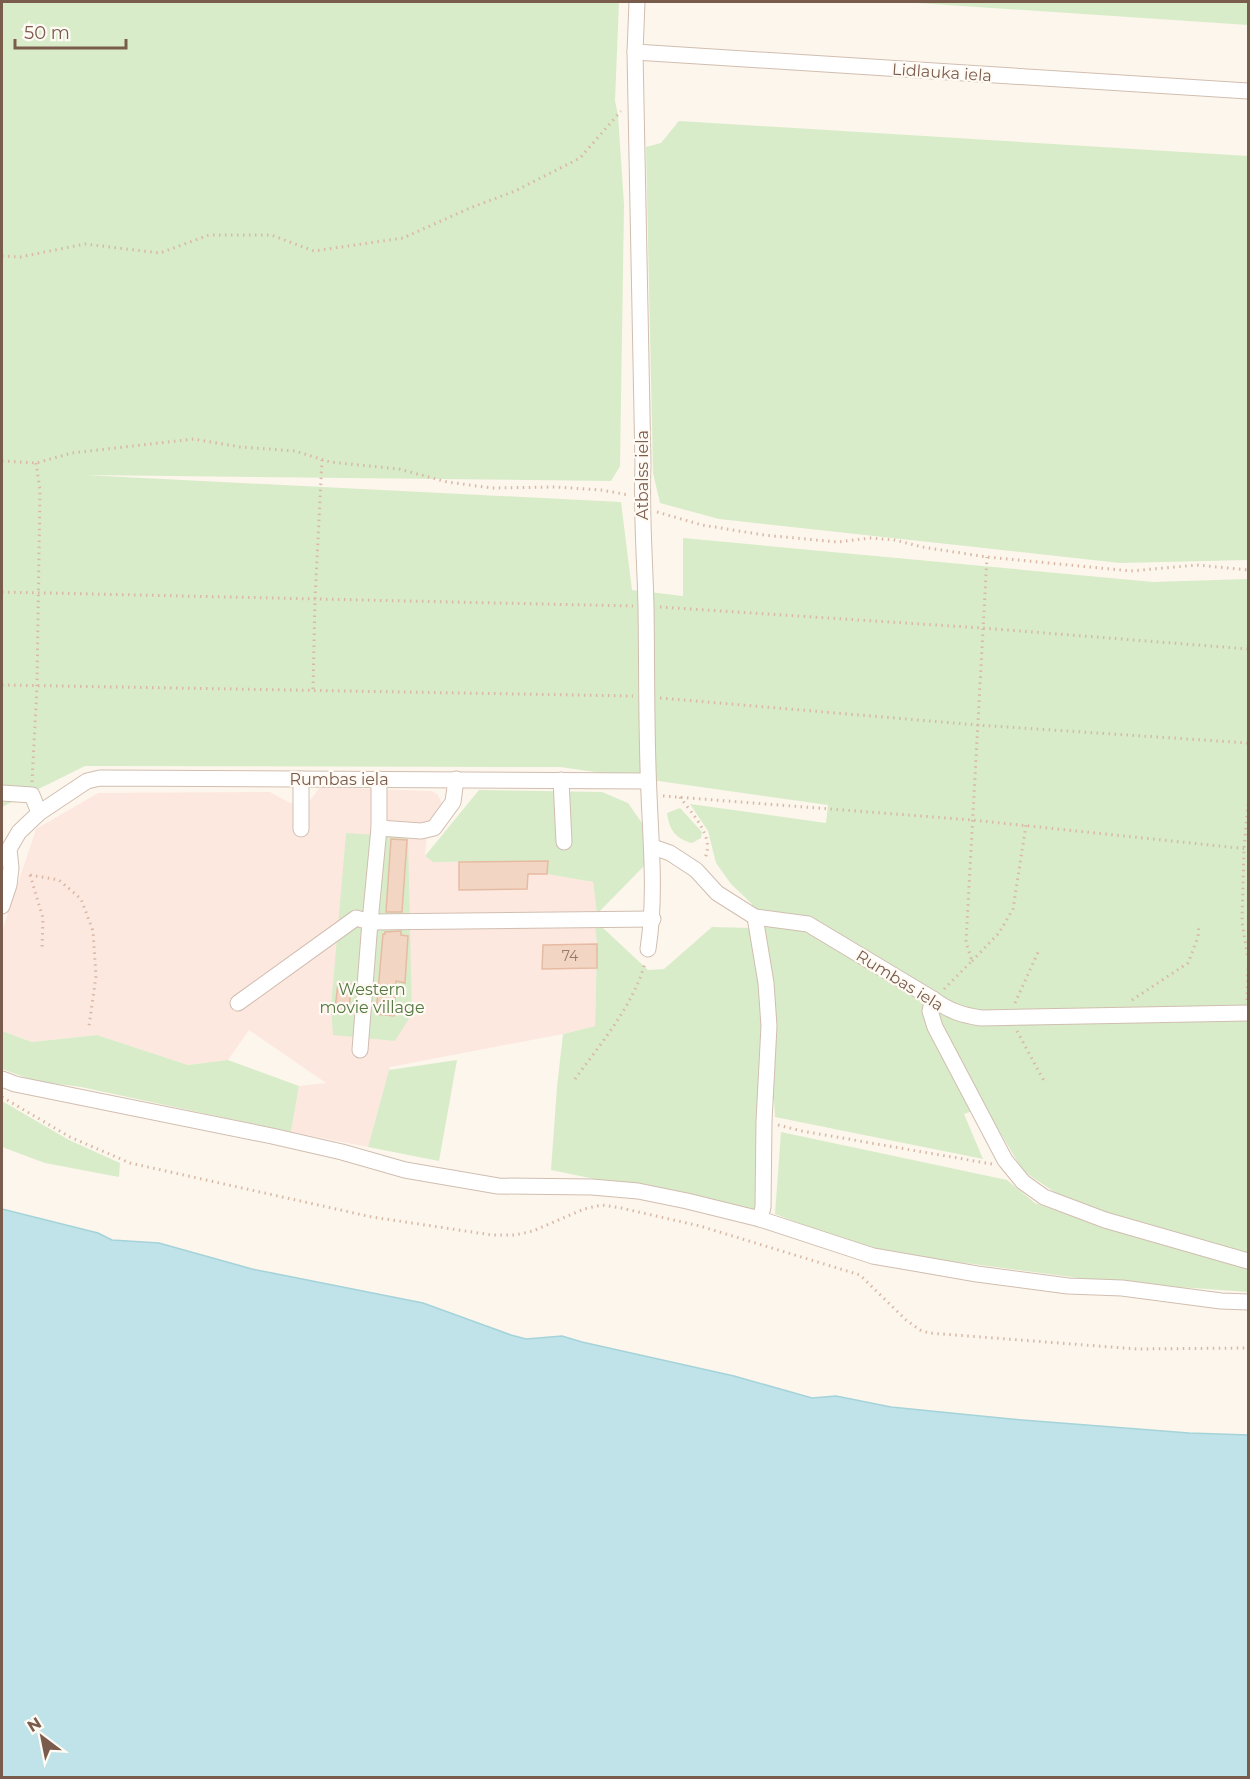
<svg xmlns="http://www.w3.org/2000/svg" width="1250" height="1779" viewBox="0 0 1250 1779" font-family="Montserrat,sans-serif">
  <rect width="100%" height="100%" fill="#fdf6ec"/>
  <polygon fill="#fde8e0" points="320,787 432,791 438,795 443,806 428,824 425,856 433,862 548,861 548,874 593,882 597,914 595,927 597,944 595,1026 563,1034 390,1067 368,1147 291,1132 299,1086 326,1083 249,1030 228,1060 188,1065 97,1035 32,1042 2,1031 2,931 36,829 98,793 270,792 290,803 309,802"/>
  <g fill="#d8ecc9">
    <polygon points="2,2 619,2 615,101 618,115 624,205 620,466 611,481 84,475 621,502 632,590 683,596 683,538 1153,582 1248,579 1248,1292 1109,1282 897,1254 848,1242 775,1214 781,1132 1007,1180 1035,1203 1114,1231 1115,1217 1056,1193 1023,1171 985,1107 964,1114 983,1159 775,1117 774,1100 758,1099 755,1212 551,1170 557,1087 563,1034 595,1026 597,944 595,927 603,928 648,970 664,969 712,927 753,928 752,904 731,884 716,863 708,831 690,804 826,823 828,805 560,767 85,766 2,807"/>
    <polygon points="902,2 1248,2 1248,25"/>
    <polygon points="679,121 1248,156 1248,560 1120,563 719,519 660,503 653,473 646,147 661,143"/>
    <polygon points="479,790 602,792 628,803 642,823 645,865 597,914 593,882 547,874 548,861 433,862 425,856"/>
    <path d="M680,808L702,832L701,838L692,843C676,839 669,830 667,813Z"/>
    <polygon points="346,833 408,837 412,1014 395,1041 333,1035 331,1007"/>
    <polygon points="2,1031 32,1042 97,1035 188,1065 228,1060 299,1086 291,1132 81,1087 35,1081 2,1069"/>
    <polygon points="457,1060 439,1161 368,1147 389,1070"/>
    <polygon points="2,1101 69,1140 120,1163 119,1177 45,1163 2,1147"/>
  </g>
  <polygon fill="#bfe3e8" stroke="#a5d3da" stroke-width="1.5" points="2,1209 98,1233 112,1240 159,1243 252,1269 423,1303 511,1335 526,1339 562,1336 582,1342 734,1376 812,1398 836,1396 891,1407 1011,1419 1189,1433 1248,1435 1248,1777 2,1777"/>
  <g fill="#f3d5c3" stroke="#e6bba3" stroke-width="1.5">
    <polygon points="391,839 407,840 402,912 386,912"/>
    <polygon points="548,861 547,874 528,874 527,889 459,890 459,862"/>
    <polygon points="401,931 401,935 408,936 405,983 396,981 394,1016 376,1014 383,934 385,934 385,932"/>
    <polygon points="597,944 597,968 542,969 543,945"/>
    <polygon points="338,983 351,984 349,1011 335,1009"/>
  </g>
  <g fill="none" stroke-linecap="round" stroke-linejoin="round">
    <defs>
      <g id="minor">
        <path d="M637,2L635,52L643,465C641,513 645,560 646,607C647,669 646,732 649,794C651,846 656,897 648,949"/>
        <polyline points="635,52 1248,91"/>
        <polyline points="379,779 379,828 370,922 653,919"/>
        <polyline points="561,780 564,842"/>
        <polyline points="2,793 32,795 39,813 19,832 9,849 11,868 9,885 2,906"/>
        <polyline points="39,813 87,781 100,778 648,781"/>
        <polyline points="379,828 421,831 434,828 453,802 456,779"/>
        <polyline points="301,829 301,779"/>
        <path d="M653,847L670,853L696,870L717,893L755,917L808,924L933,999C949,1011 962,1015 981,1018L1248,1013"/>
        <polyline points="755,917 766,983 769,1026 764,1121 763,1207 760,1219"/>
        <polyline points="933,999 930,1011 935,1027 1005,1160 1023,1182 1044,1197 1105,1220 1248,1261"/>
        <polyline points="238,1003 356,918 370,922 360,1050"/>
        <polyline points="2,1079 15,1084 272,1136 342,1152 405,1170 498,1186 592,1187 638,1191 687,1201 760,1219 873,1256 977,1274 1068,1286 1122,1288 1221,1301 1248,1302"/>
      </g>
    </defs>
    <use href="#minor" stroke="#d1beb0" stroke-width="17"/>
    <g stroke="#d9b8a5" stroke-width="3" stroke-dasharray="1.5 4.5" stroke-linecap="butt">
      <polyline points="2,256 20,257 85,244 160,253 209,235 271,235 314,251 403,238 470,208 515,191 580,158 621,111"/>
      <polyline points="2,461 36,463 72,453 194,439 240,447 295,451 330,462 399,469 447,482 492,488 556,487 601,490 629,495"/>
      <polyline points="657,512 702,525 764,535 837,542 871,538 895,540 922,547 987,557 1131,571 1197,565 1248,570"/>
      <polyline points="2,592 633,606"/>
      <polyline points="660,607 982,628 1248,649"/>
      <polyline points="2,685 633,696"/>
      <polyline points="313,689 315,599 322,460"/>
      <polyline points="660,698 977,725 1248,743"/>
      <polyline points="32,782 37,686 40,490 36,463"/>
      <polyline points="663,796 972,820 1248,849"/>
      <path d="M680,797C692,814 715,836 705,858"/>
      <polyline points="1248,804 1244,849 1242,922 1248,959"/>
      <polyline points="30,875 59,880 81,899 93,931 96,976 89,1026"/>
      <polyline points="30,875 43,918 42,949"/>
      <polyline points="972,961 999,933 1013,909 1026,825"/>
      <polyline points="944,989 972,961 966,942 987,557"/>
      <polyline points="1132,1000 1188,963 1198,937 1199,924"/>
      <polyline points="1247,1000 1248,969"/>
      <polyline points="1015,1003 1039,950"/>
      <polyline points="1017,1031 1045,1083"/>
      <path d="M575,1079C601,1043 633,1006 645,963"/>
      <polyline points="2,1097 70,1137 130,1163 372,1217 492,1235 515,1235 533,1231 584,1209 602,1205 621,1208 700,1226 860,1275 906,1320 920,1330 929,1333 1137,1349 1248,1348"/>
      <polyline points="778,1125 802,1131 992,1164"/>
    </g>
    <use href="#minor" stroke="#fff" stroke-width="15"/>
  </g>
  <g text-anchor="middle" stroke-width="4.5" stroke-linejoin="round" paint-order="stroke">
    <g font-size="14" fill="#987a6a">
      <text x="570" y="961">74</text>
    </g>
    <g font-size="16" fill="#7a5c4d" stroke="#fffaf3">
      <text transform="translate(942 72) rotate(4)" y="6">Lidlauka iela</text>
      <text transform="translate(642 475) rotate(-90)" y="6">Atbalss iela</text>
      <text x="339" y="785">Rumbas iela</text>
      <text transform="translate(900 980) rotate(32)" y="6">Rumbas iela</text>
    </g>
    <g font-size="16" fill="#537a41" stroke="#fffaf3">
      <text x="372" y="995">Western<tspan x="372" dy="18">movie village</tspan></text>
    </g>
  </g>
  <rect width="1250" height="1779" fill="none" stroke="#7a5c4d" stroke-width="6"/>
  <g transform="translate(42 1737) rotate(328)" stroke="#fffaf3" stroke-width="4.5" paint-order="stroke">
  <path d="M0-4.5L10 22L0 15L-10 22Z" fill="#7a5c4d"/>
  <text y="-9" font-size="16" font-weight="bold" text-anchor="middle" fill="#7a5c4d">N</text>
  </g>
  <path d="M15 39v9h111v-9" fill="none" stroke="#7a5c4d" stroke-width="3"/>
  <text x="24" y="39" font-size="18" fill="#7a5c4d" stroke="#fffaf3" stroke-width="4.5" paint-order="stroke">50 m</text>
</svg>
